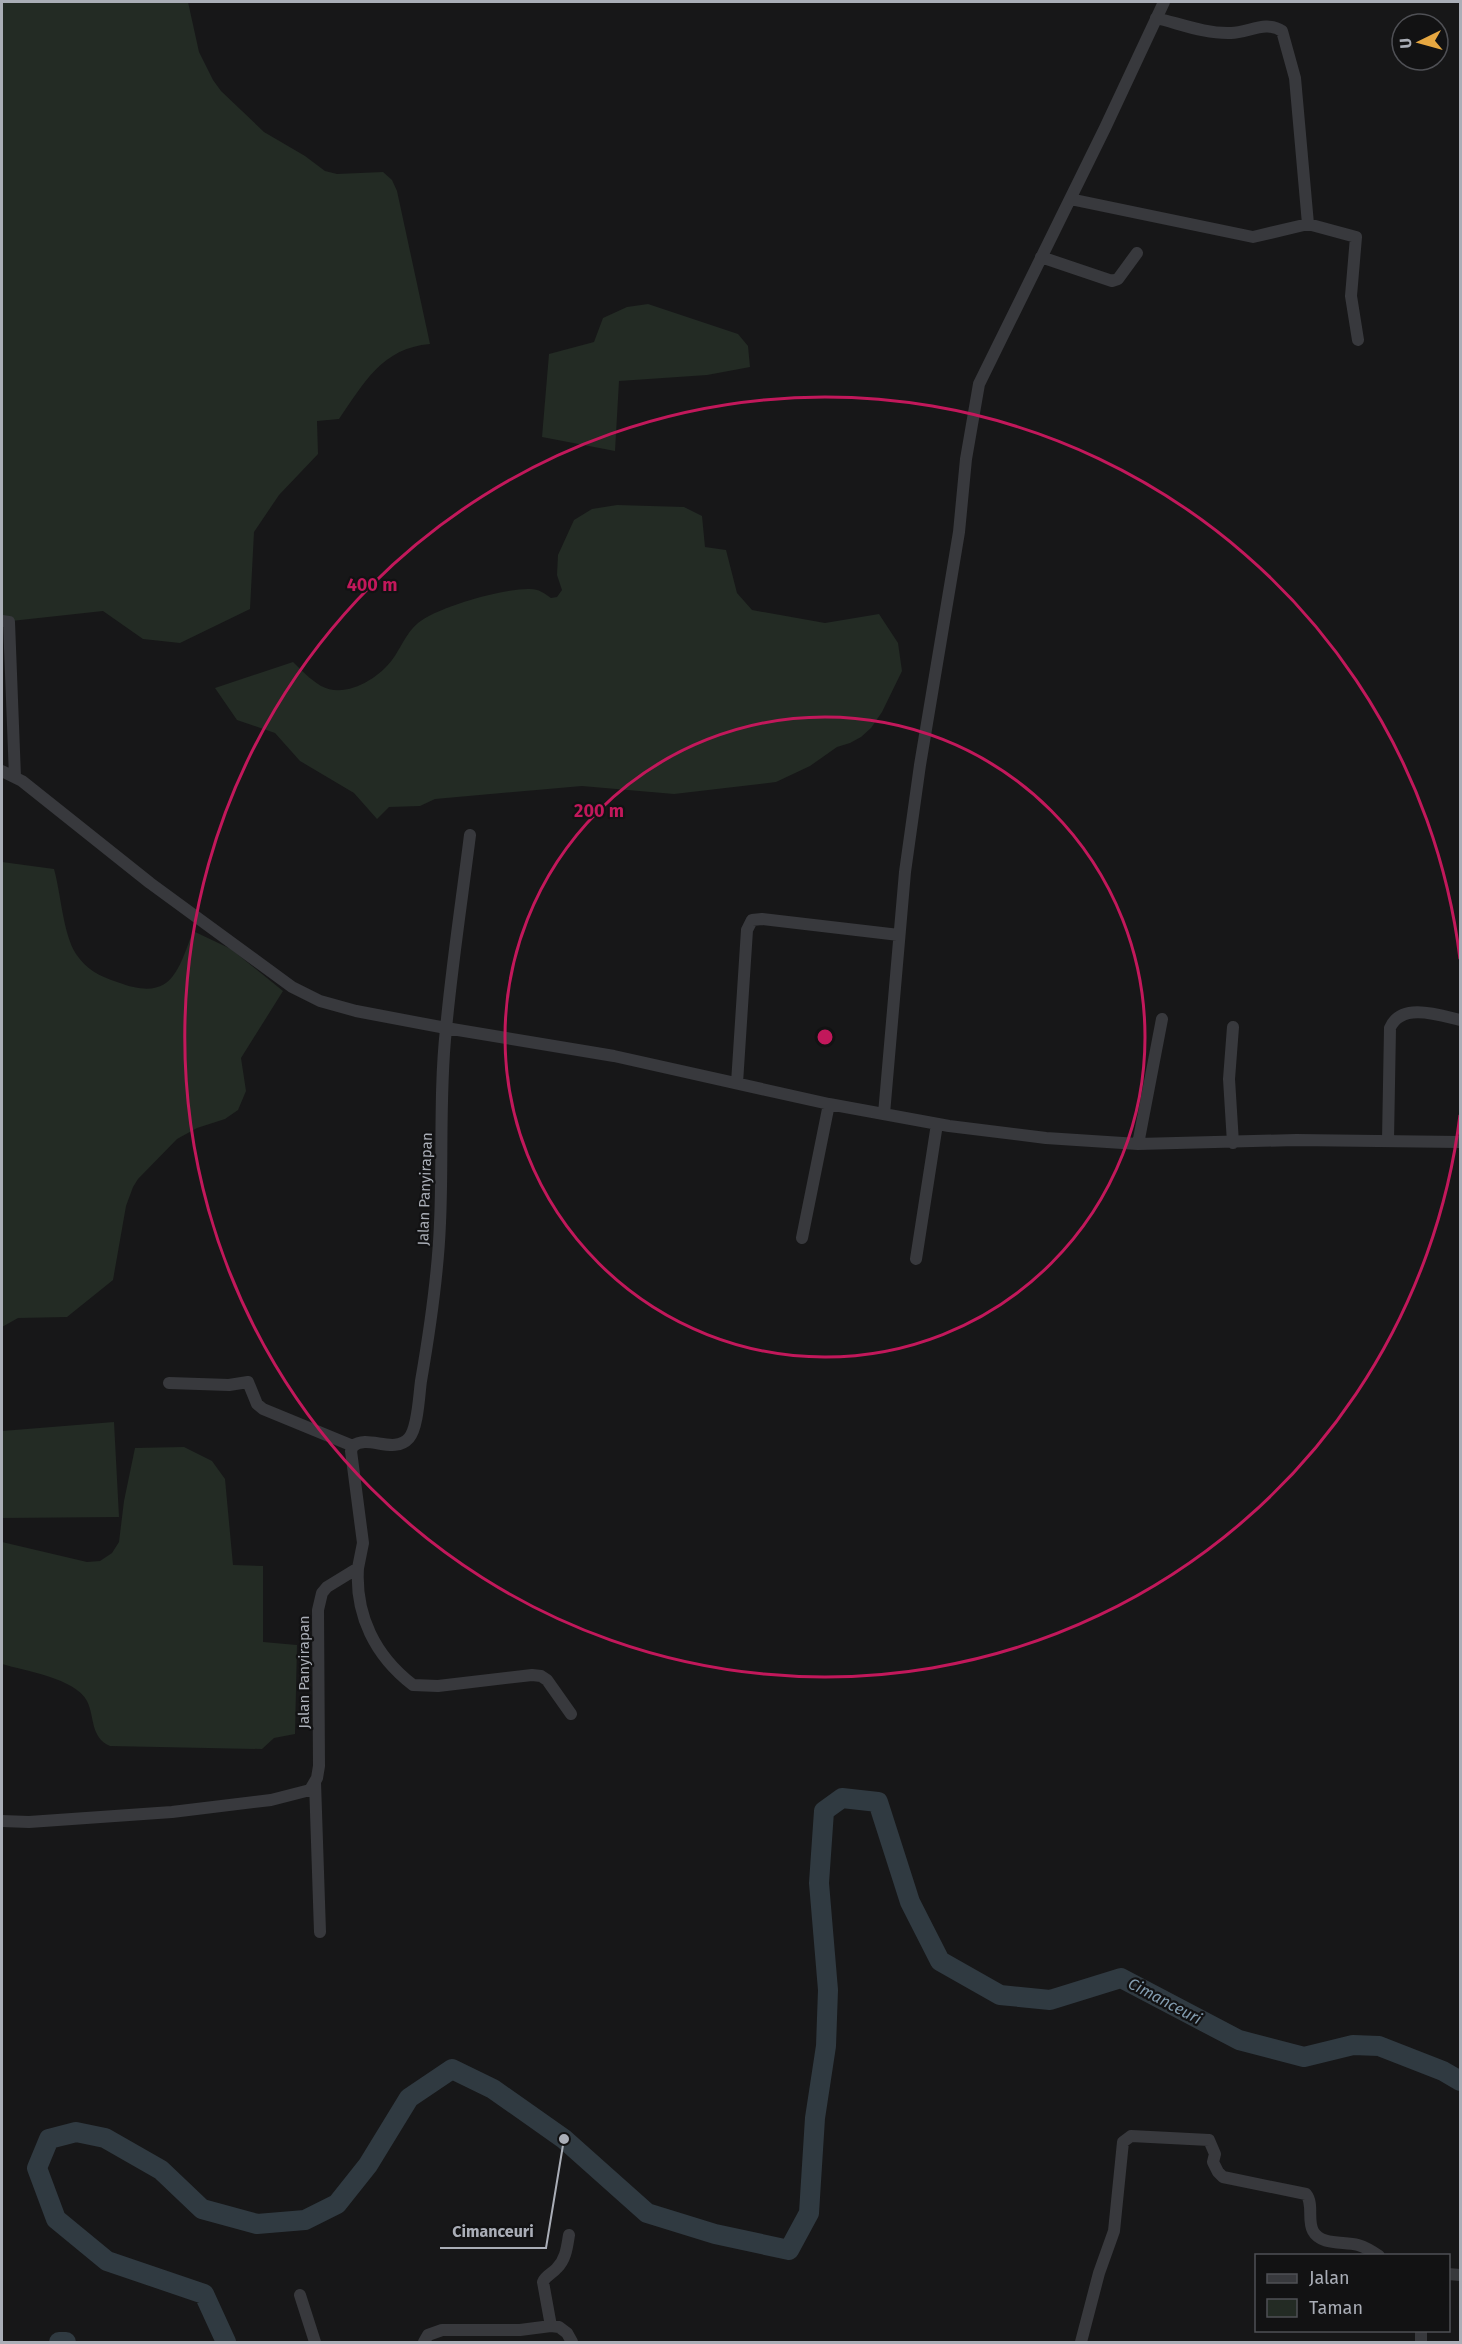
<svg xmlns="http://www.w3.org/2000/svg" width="1462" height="2344" font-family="'Fira Sans',sans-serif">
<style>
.green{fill:#232b24}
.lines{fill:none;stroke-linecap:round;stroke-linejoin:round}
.river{stroke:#303a41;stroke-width:20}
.minor{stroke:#38393d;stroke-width:12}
.ring{fill:none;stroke:#c2185b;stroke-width:3}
.labels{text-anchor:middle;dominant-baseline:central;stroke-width:4.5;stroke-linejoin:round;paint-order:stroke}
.street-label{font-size:15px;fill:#aaaeb7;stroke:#121213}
.water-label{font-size:16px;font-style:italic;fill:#839db0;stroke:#121213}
.centre{fill:#c2185b;stroke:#121213;stroke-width:3}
.ring-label{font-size:18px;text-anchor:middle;font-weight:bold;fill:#c2185b;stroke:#121213;stroke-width:4.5;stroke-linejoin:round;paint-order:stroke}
.leader{fill:none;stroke:#aaaeb7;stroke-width:2}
.callout-dot{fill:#aaaeb7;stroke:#121213;stroke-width:2}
.callout-label{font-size:16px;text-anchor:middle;font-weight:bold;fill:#aaaeb7;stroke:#121213;stroke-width:4.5;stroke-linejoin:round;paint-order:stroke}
</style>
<rect width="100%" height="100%" fill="#171718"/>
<path class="green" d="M2,2H188L199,52L213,80L221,91L264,132L305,156L325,171L337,174L383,172L392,180L397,191L430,344C382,348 364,383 339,419L317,421L318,454L279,495L254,532L250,609L180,643L143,639L103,611L2,622Z
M648,304L738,334L748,346L750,367L707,375L619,381L615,451L542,437L549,354L594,342L603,318L627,307Z
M617,505L684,507L702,516L705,547L726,550L737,593L752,610L825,623L879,614L898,643L902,671L882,712L871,728L861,737L850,743L837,747L810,766L776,782L674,794L582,786L435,799L420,806L389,807L377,819L354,793L300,761L275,733L237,720L215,688L293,662C301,670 311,680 321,686C345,699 378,679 392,660C401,648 406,633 418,623C437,607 505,588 530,589C539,589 544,593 551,598L557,597L562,590L557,575L558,555L574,520L592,509Z
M2,862L54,869C61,894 63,934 76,954C87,970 99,976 117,982C170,1002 177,975 193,931L231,949L283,991L241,1058L246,1091L238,1110L225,1119L197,1128L177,1139L138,1179L133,1187L126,1206L113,1280L67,1317L18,1318L2,1327Z
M114,1422L119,1517L2,1518V1431Z
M184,1447L212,1461L225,1479L233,1565L263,1566V1642L297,1645L295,1734L274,1738L262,1749L110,1746C90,1737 95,1717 87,1701C75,1678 25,1671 2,1664V1542L87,1562L100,1561L112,1553L119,1542L124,1501L135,1448Z"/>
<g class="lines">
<path class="river" d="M59,2342H66
M226,2342L204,2294L107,2261L56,2219L37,2168L49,2139L76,2132L105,2138L161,2170L202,2209L257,2224L305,2220L337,2204L368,2165L409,2098L452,2069L493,2089L564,2139L647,2213L715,2234L789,2250L809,2213L815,2118L826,2046L828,1990L819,1883L824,1811L842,1798L878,1802L910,1902L940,1961L1000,1995L1050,2000L1121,1978L1239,2040L1304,2057L1353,2045L1379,2046L1443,2071L1460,2081"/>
<path class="minor" d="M1156,18C1181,24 1206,34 1231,33C1248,33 1266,20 1282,31L1295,78L1308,224
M1070,199L1253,237L1308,224L1356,237L1351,296L1358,340
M1041,257L1112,281L1118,279L1137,253
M2,621L9,622L15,777
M2,771L22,781L150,883L292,987L320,1001L356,1011L446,1028L614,1056L829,1104L949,1126L1046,1138L1138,1144L1296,1140L1460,1142
M1233,1027L1229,1079L1233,1143
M737,1083L747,930L752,920L762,919L899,935
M884,1114L905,872L920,765L959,532L966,459L979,384L1105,128L1164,2
M1388,1140L1390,1028C1401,1002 1439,1015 1460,1020
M1138,1144L1162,1019
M802,1238L829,1104
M916,1259L937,1124
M169,1383L229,1385L248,1382L257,1404L263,1409L353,1446
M358,1568C355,1615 375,1656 413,1685L438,1686L532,1675L541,1676L547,1680L571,1714
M315,1782L320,1932
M2,1821L29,1822L172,1812L271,1800L310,1790L317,1778L319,1766L318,1610L322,1593L327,1587L358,1568L363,1543L351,1451L353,1446C368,1434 394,1455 409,1438C418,1428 419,1395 421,1381C430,1329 438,1276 440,1223C443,1158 439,1093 446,1029C452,964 462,899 470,835
M1448,2274L1460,2275
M300,2295L315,2342
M551,2326L543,2282C546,2275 552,2274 557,2268C566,2259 567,2247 569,2235
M1421,2330V2342
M424,2342L428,2335L442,2330H520L551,2326L559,2327L567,2333L572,2342
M1081,2342L1099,2273L1114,2231L1123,2142L1131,2136L1209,2140L1215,2154L1213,2162L1218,2172L1223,2177L1306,2194C1314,2204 1307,2220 1313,2231C1321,2246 1344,2241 1358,2245C1365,2247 1372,2251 1379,2256"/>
</g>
<g class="ring">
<circle cx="825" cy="1037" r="320"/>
<path d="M1460 1115A640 640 0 1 1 1460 959"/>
</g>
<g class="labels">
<g class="street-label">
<text transform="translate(425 1189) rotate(-88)">Jalan Panyirapan</text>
<text transform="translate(304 1672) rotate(-90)">Jalan Panyirapan</text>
</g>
<g class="water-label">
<text transform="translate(1165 2001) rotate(28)">Cimanceuri</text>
</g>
</g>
<circle cx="825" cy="1037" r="9" class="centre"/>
<g class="ring-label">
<text x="372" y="591">400 m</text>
<text x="599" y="817">200 m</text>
</g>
<path class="leader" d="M564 2139L546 2248H440"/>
<circle class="callout-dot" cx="564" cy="2139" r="6"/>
<g class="callout-label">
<text x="493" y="2237">Cimanceuri</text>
</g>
<rect width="1462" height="2344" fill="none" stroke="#aaaeb7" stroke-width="6"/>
<rect x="1255" y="2254" width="195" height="78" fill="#121213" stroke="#4f5055" stroke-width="1.5"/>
<rect x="1267" y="2274" width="30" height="9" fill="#38393d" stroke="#4f5055" stroke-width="1.5"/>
<text x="1309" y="2284" font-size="18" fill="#aaaeb7">Jalan</text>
<rect x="1267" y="2299" width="30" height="18" fill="#232b24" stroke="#4f5055" stroke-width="1.5"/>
<text x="1309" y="2314" font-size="18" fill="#aaaeb7">Taman</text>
<g transform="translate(1420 42) rotate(265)"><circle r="28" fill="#121213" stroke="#4f5055" stroke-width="1.5"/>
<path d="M0-4.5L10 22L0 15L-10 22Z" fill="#e6a741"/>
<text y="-9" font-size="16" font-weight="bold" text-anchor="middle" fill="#aaaeb7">U</text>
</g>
</svg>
